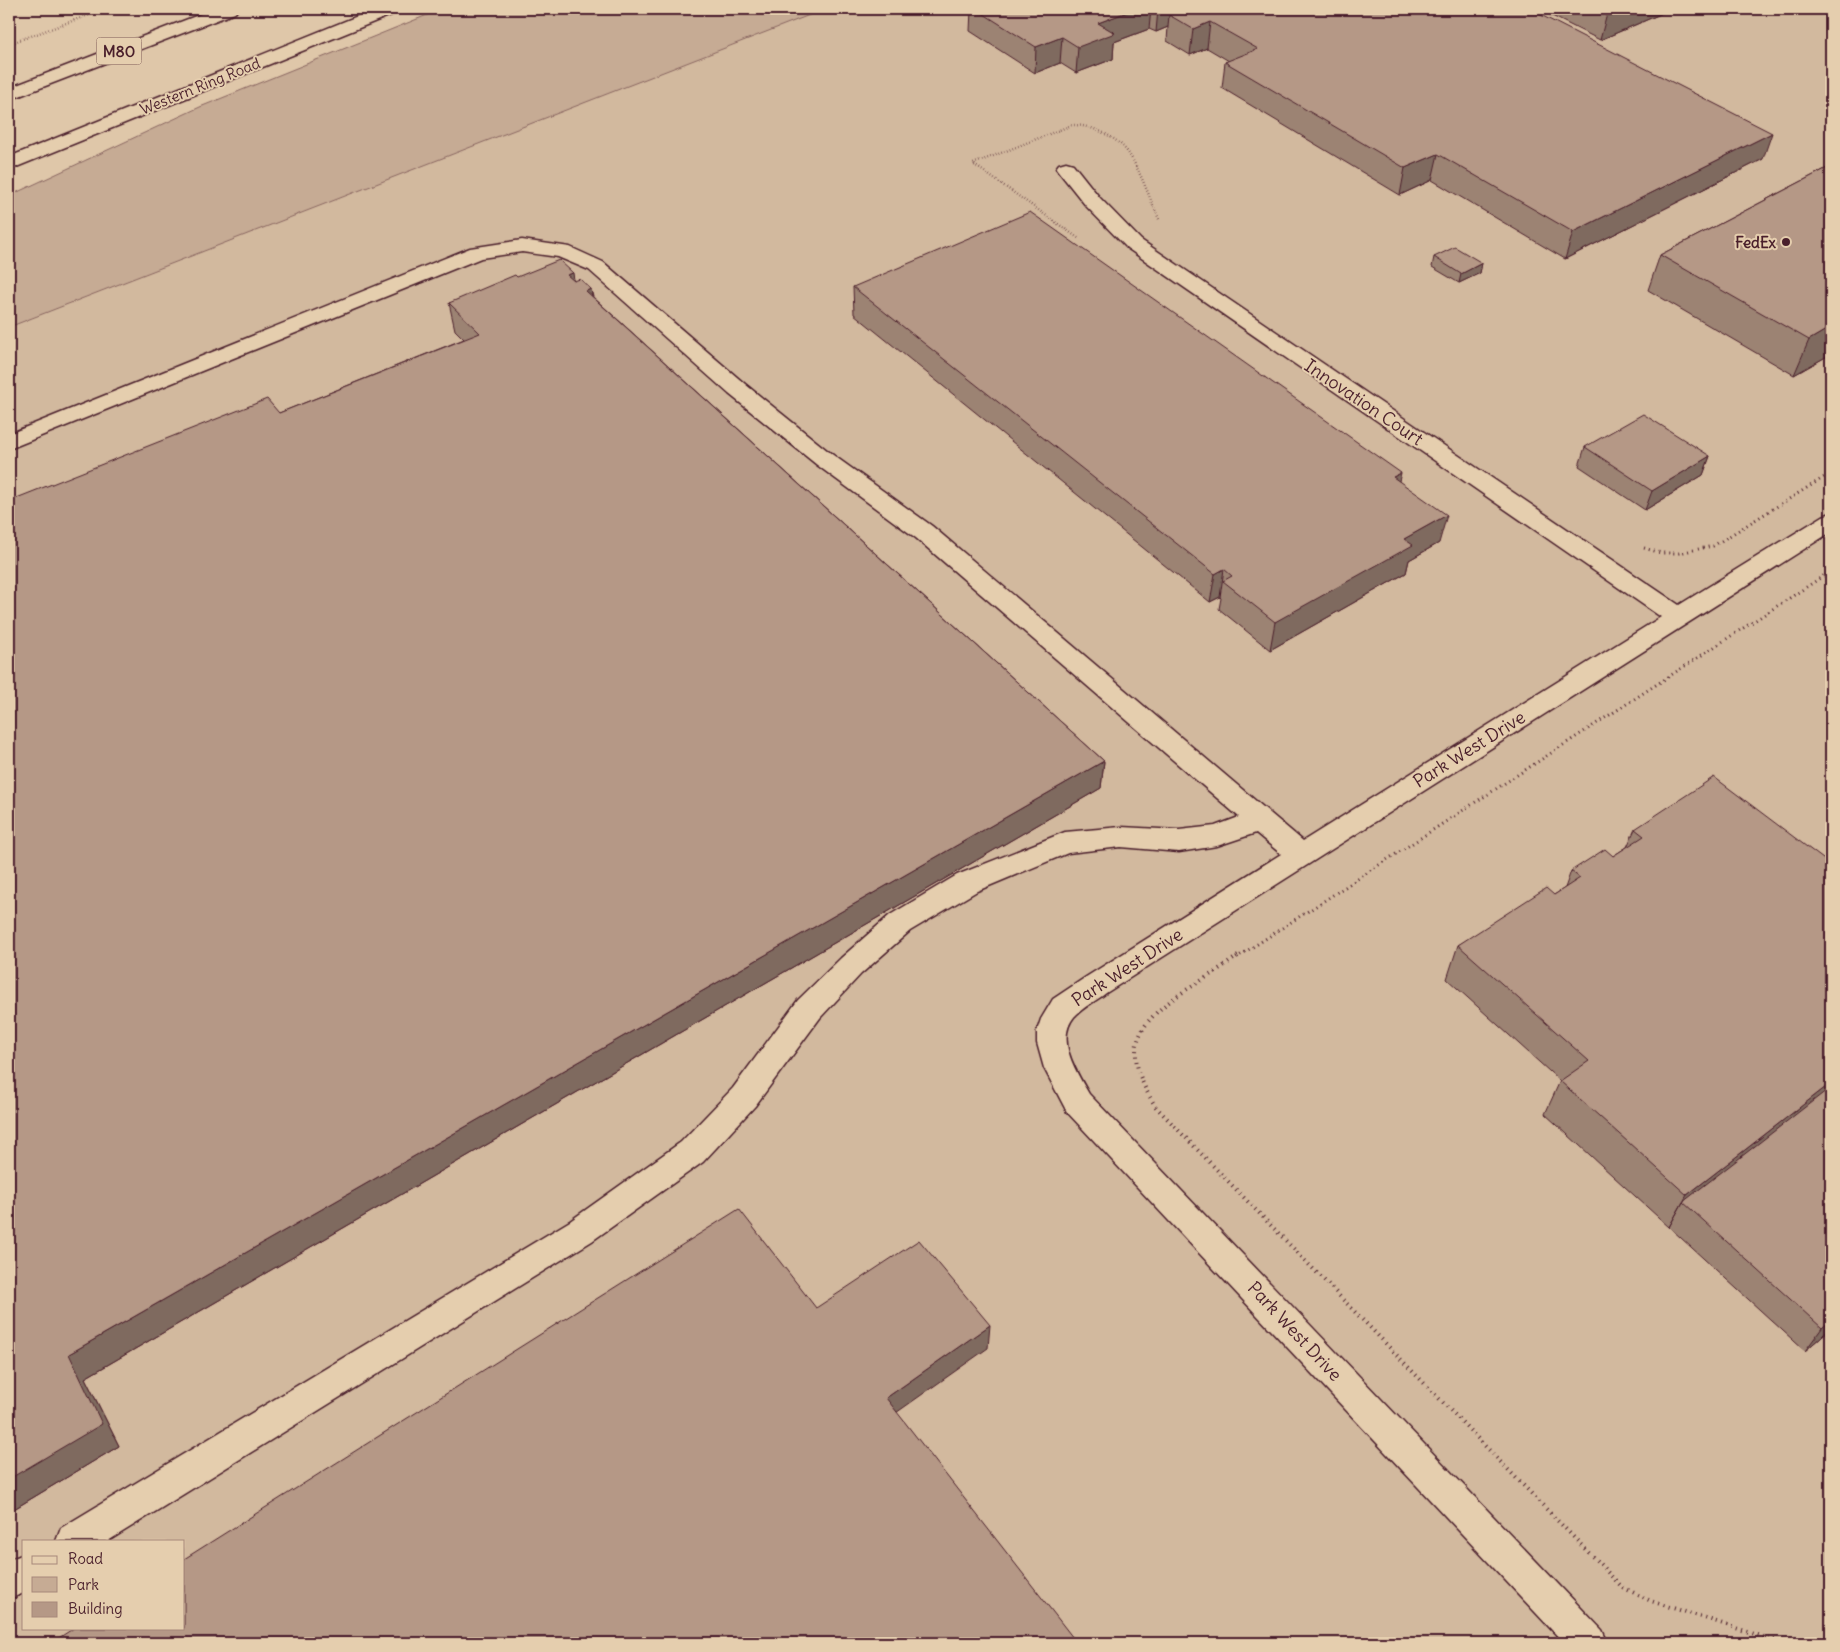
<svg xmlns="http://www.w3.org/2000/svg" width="1840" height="1652" font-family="Delius,sans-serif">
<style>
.built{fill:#d2b99e;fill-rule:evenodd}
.green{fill:#c6ab94;stroke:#886560}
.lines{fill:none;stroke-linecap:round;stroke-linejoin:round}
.minor-casing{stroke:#4a1f2b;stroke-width:3}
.highway-casing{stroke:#4a1f2b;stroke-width:3}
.path-far2{stroke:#4a1f2b;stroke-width:2.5;stroke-dasharray:0.5 2.5;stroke-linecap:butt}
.path-far1{stroke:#4a1f2b;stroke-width:3;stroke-dasharray:1 4;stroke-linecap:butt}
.path{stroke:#4a1f2b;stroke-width:4;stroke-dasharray:1 4.5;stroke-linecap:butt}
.minor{fill:#e5ceae;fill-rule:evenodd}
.highway{fill:#e5ceae;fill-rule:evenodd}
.wall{fill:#9c8373;stroke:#4a1f2b}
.shaded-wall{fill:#7f6a5e;stroke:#4a1f2b}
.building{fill:#b59886;stroke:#4a1f2b}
.poi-dot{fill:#4a1f2b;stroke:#e5ceae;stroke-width:2}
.labels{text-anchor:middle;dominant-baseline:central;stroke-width:4;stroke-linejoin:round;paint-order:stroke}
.far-street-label{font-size:15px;fill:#4a1f2b;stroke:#e5ceae}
.far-poi-label{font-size:15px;font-weight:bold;fill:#4a1f2b;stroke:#e5ceae;text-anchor:end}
.shield{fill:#e5ceae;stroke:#785452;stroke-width:1}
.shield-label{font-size:16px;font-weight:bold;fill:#4a1f2b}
.street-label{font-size:18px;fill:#4a1f2b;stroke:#e5ceae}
</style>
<rect width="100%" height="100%" fill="#dfc7a9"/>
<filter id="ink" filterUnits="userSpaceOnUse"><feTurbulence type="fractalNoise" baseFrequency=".02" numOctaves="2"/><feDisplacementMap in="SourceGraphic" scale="10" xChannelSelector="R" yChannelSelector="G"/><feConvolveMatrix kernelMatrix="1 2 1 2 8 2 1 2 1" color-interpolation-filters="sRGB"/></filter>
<g filter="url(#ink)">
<path class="built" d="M825,9H1831V1643H9V327ZM24,1541H184V1628H24Z"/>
<path class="green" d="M442,9H825L9,327V196L200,107Z"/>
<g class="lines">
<g class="minor-casing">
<path id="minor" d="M1066,162L1073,164L1100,198L1141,240L1679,605L1823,516L1831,513V532L1106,993C1096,1001 1083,1007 1074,1017C1055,1040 1077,1073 1089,1094L1602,1630L1608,1643H1564L1067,1112L1044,1068L1037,1043V1031L1041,1019L1053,999L1086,977L1281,854L1256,833L1217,846L1179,852L1121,847L1068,853L977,891L910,931L861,974L820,1018L755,1106L703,1162L592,1241L108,1541H56L61,1528L570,1221L681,1142L733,1088L798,1000L841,958L890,915L957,875L1065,832L1121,827L1179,830L1215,826L1239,817L916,538L817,465L729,394L589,270L558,257L522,252L481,258L9,449V434L470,248L522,240L570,247L603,262L745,384L833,455L932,526L1303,841L1661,617L1127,248L1086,206L1059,172L1056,168L1059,164Z
M24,1554V1593L9,1599V1560Z"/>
</g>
<g class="highway-casing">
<path id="highway" d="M214,9H238L235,13L9,100V88Z
M375,9H399L396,13L9,170V157Z"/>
</g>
<path class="path-far2" d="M9,44L105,9
M1078,238L973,164L1072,125C1092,125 1118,137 1129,154C1140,170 1151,202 1160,221"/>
<path class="path-far1" d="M1644,548L1661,553H1679L1713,546L1831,473
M1236,958L1831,571"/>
<path class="path" d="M1238,956C1221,968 1204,979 1186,990C1134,1024 1120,1051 1156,1107L1622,1587L1651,1601L1783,1643"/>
<use href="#minor" class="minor"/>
<use href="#highway" class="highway"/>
</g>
<path class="wall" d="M971,9H1529L1763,159L1565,259L1432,180L1400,195L1222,88L1225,62L1229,61L1207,48L1190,55L1167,41L1168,27L1156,32L1149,29L1114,42L1113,59L1076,73L1060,63L1035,73L970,31Z
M1538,9H1672L1600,40Z
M1831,166V354L1794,375L1648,290L1660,255Z
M1434,257L1482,263L1480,273L1459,283L1432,267Z
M574,281L591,289L593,297L1104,761L1101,788L85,1378L119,1446L9,1512L279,413L464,339L455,330L449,303Z
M853,287L1399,481L1439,543L1409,560L1406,573L1270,650L1219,609L1221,598L1220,597L1210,602L854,314Z
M1585,447L1710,456L1703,475L1645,510L1579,466Z
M1635,829L1831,865V1328L1805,1351L1545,1114L1560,1081L1447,979L1458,945L1554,895L1565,888L1571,871L1613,856L1627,847Z"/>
<path class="shaded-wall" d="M1135,9H1151L1149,29L1114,42L1113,59L1076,73L1078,47L1098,23Z
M1158,9H1172L1171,16L1169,15L1168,27L1156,32Z
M1620,9H1672L1600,40L1607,14Z
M1210,22L1207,48L1190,55L1193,29Z
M1062,37L1060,63L1035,73L1036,47Z
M1772,133L1763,159L1565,259L1573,232Z
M1438,154L1432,180L1400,195L1405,168Z
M1482,263L1480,273L1459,283L1461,274Z
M573,273L577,300L567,275Z
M591,289L595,316L586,291Z
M1831,327V354L1794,375L1809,340Z
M1710,456L1703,475L1645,510L1652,491Z
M1401,473L1394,501L1393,477Z
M1447,515L1439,543L1409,560L1406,573L1270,650L1275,622L1404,539Z
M1224,569L1220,597L1210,602L1215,574Z
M1104,761L1101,788L85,1378L119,1446L9,1512V1479L69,1354Z
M1831,1083V1100L1683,1202L1669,1227L1687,1195Z
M1831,1320V1328L1805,1351L1822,1328Z
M990,1325L988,1348L886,1420V1398Z"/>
<path class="building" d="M976,9H1135L1098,23L1115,33L1078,47L1062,37L1036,47Z
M1184,9H1529L1772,133L1573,232L1438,154L1405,168L1225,62L1258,49L1210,22L1193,29L1169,15Z
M1596,9H1620L1607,14Z
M1831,166V327L1809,340L1660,255Z
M1030,212L1401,473L1393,477L1447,515L1404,539L1413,545L1275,622L1223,581L1232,576L1224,569L1215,574L853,287Z
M1455,247L1482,263L1461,274L1434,257Z
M559,260L573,273L567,275L574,281L580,279L591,289L586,291L1104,761L69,1354L102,1424L9,1479V501L267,399L279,413L480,333L449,303L515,275L517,277Z
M1643,414L1710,456L1652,491L1585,447Z
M1714,777L1831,865V1083L1687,1195L1560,1081L1589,1061L1458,945L1546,888L1554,895L1580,878L1571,871L1605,849L1613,856L1644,836L1635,829Z
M1831,1087V1320L1822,1328L1683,1202Z
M739,1209L816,1308L919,1240L990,1325L886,1398L1077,1643H51L74,1628H184V1559Z"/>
</g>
<circle class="poi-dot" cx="1786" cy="242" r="5"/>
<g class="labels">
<g class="far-street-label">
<text transform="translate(200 86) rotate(-22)">Western Ring Road</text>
</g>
<g class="far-poi-label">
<text x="1776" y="242">FedEx</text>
</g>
<rect class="shield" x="96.5" y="37.5" width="45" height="27" rx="4"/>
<g class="shield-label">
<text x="119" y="51">M80</text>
</g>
<g class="street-label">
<text transform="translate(1364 402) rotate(34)">Innovation Court</text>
<text transform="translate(1469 749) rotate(-32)">Park West Drive</text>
<text transform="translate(1127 967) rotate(-33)">Park West Drive</text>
<text transform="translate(1295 1331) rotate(47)">Park West Drive</text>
</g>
</g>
<rect width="1840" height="1652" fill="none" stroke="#e5ceae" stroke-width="30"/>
<rect x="15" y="15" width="1810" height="1622" fill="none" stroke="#4a1f2b" stroke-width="2" filter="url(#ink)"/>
<rect x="22" y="1540" width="162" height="90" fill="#e5ceae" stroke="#a7887a"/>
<rect x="32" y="1556" width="25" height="8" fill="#e5ceae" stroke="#a7887a"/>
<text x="68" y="1564" font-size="15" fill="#4a1f2b">Road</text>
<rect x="32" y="1577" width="25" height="15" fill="#c6ab94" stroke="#a7887a"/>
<text x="68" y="1590" font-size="15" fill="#4a1f2b">Park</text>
<rect x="32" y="1602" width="25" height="15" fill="#b59886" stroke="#a7887a"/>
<text x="68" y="1614" font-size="15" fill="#4a1f2b">Building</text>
</svg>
